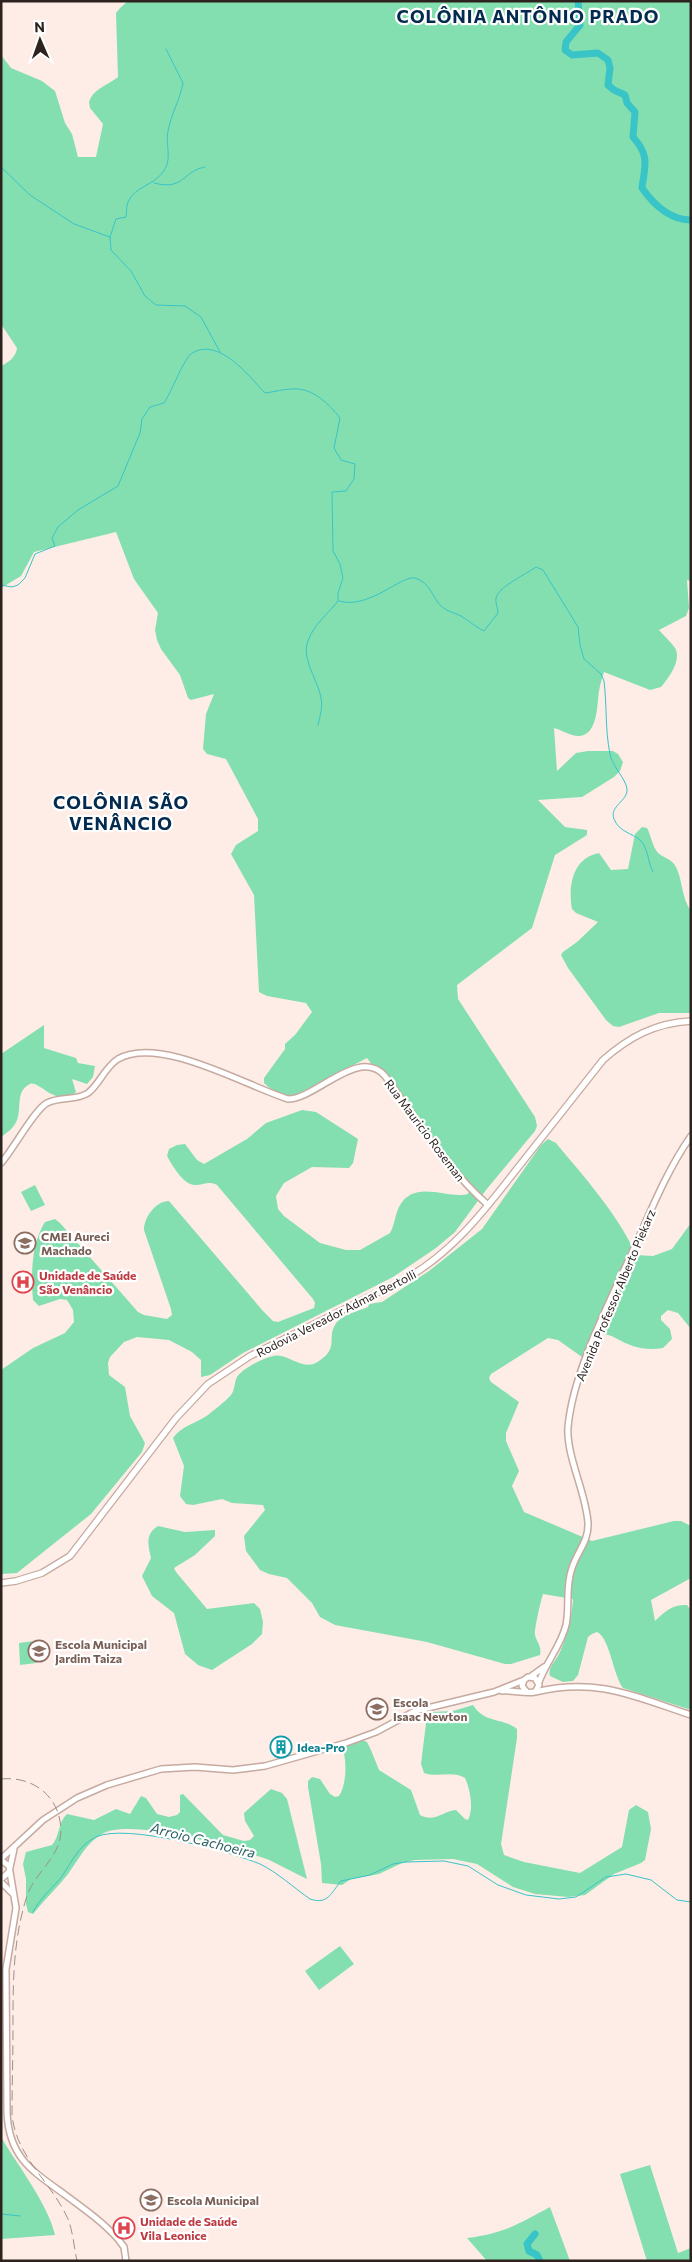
<svg xmlns="http://www.w3.org/2000/svg" width="692" height="2262" font-family="Commissioner,sans-serif">
<style>
.green{fill:#83dfaf}
.lines{fill:none;stroke-linecap:round;stroke-linejoin:round}
.stream{stroke:#39c4c7;stroke-width:1}
.river{stroke:#39c4c7;stroke-width:7}
.major-casing{stroke:#c6aa9f;stroke-width:8}
.highway-casing{stroke:#c6aa9f;stroke-width:8}
.major{stroke:#fff;stroke-width:5}
.highway{stroke:#fff;stroke-width:5.5}
.rail{stroke:#9e908b;stroke-width:1;stroke-dasharray:10 5;stroke-linecap:butt}
.labels{text-anchor:middle;dominant-baseline:central;stroke-width:4.5;stroke-linejoin:round;paint-order:stroke}
.street-label{font-size:12px;fill:#2d221e;stroke:#fff}
.education-label{font-size:12px;font-weight:bold;fill:#785e54;stroke:#fff;text-anchor:start}
.health-label{font-size:12px;font-weight:bold;fill:#be3a42;stroke:#fff;text-anchor:start}
.culture-label{font-size:12px;font-weight:bold;fill:#0d838f;stroke:#fff;text-anchor:start}
.water-label{font-size:14px;font-style:italic;fill:#285f60;stroke:#fff}
.district-label{font-size:18px;font-weight:bold;letter-spacing:1px;fill:#032a4f;stroke:#fff}
</style>
<rect width="100%" height="100%" fill="#feece6"/>
<path class="green" d="M128,1H691V581L687,580L689,608L686,616L659,630C664,636 671,642 675,648C682,660 669,678 661,687L650,690L604,672C602,678 600,685 599,691C597,704 598,734 580,736C572,737 562,730 554,728L557,771L576,753L588,751H613L618,754L623,762L620,771L614,777L582,797L538,800L565,827L587,830V835L555,855L532,928L457,985L458,999L535,1117L537,1126L535,1131L486,1190L455,1232L436,1248L393,1277L243,1353L210,1375L201,1377V1360L192,1352L169,1340L137,1337L124,1342L110,1357L108,1363L109,1375L125,1387L130,1416L145,1443L142,1452L91,1514L17,1573L1,1574V1370L33,1348L65,1333L74,1322L73,1310L67,1300L60,1299L39,1306L33,1300C31,1275 31,1244 45,1222L55,1219L60,1223L138,1312L144,1315L167,1319L172,1315L171,1309L144,1230C144,1217 156,1201 169,1201L263,1311L273,1321L278,1322L314,1308L315,1303L313,1299L217,1185C208,1180 202,1186 194,1185C183,1184 172,1165 167,1156L169,1149L177,1145L185,1144L197,1160L204,1164L247,1139L266,1123L302,1110L316,1112L358,1139L353,1163L349,1168L312,1167L284,1183L276,1196L278,1209L284,1216L320,1243L346,1250H360L390,1233C395,1224 395,1215 399,1207C414,1178 448,1200 468,1194L469,1190L435,1149L367,1058L294,1096C281,1097 274,1092 264,1083V1078L285,1049V1044L295,1035L312,1012L306,1003L267,996L259,992L254,895L231,854L236,845L258,831V819L226,759L207,754L203,749L206,714L214,694L191,700L188,698L180,675L161,649L157,640L155,630L158,613L134,579L116,532L34,552L21,576L1,588V366C9,362 16,357 17,348L1,324V55L11,68L42,81L55,91L65,123L72,134L78,157H96L103,124L90,108L89,102C93,89 108,85 118,77L116,13L120,8Z
M642,827L647,828C651,835 652,846 658,853C664,858 672,859 676,867C683,881 681,897 691,911V1013H659L619,1027L613,1026L606,1020L568,968L561,955L563,952L577,942L598,922L576,913L572,909C568,887 572,858 599,853L611,870L628,869L635,834Z
M44,1025V1048L76,1058L78,1063L95,1066L93,1077L87,1084L72,1079L76,1092C57,1109 39,1080 30,1084C15,1091 22,1108 17,1120C14,1128 8,1132 1,1137V1054Z
M548,1139L556,1143C584,1177 618,1214 636,1255L653,1256L672,1249L691,1223V1329L678,1313L668,1310L661,1316V1320L670,1329L672,1339L663,1348C652,1350 638,1349 628,1344C619,1341 612,1334 602,1334L594,1340L586,1355L582,1357L558,1340L548,1338L491,1374L489,1378L491,1382L519,1402L506,1433V1441L519,1471L512,1486L524,1512L592,1541L674,1521H681L691,1526V1578L651,1600L655,1621C664,1612 673,1604 687,1605L690,1609L691,1710L623,1688C613,1675 610,1638 597,1632L592,1634L588,1637L578,1675L573,1681L563,1682L550,1676C547,1667 557,1660 560,1652C567,1636 572,1616 573,1599L543,1594C541,1600 534,1630 535,1635C537,1643 542,1646 540,1655L511,1664H505L427,1642L335,1625L320,1617L312,1603L287,1578L269,1574L260,1570L246,1551L244,1536L265,1510L263,1505L232,1503L222,1499L193,1505L186,1504L180,1496L184,1466L173,1438C181,1426 197,1423 208,1415C215,1409 225,1402 231,1395C235,1390 234,1383 237,1377C243,1368 262,1359 273,1356C289,1352 302,1373 319,1361C339,1348 327,1338 335,1325C340,1315 359,1311 368,1307L369,1304L382,1302L429,1271L482,1229L541,1145Z
M35,1185L45,1205L31,1211L21,1192Z
M158,1526L185,1532L215,1530V1536L195,1555L174,1568L176,1572L207,1609L254,1603L260,1609L263,1622L262,1634L252,1644L212,1670L198,1665L185,1654L174,1613L152,1596L142,1576L151,1558C148,1545 145,1534 158,1526Z
M34,1641L36,1663L20,1665L19,1643Z
M473,1705C485,1724 502,1717 517,1729V1738L501,1844L504,1855L524,1862L580,1873L622,1847L629,1810L636,1805L648,1812L651,1829L645,1860L641,1863L614,1874L585,1895L568,1897L535,1894L513,1887L477,1864L453,1859L415,1860L402,1863L379,1874L351,1879L342,1885L322,1883L321,1864L308,1787V1781L312,1777L320,1779L330,1794L335,1797L339,1796C347,1784 347,1759 342,1747L362,1740L367,1742L371,1750L379,1770L411,1790L420,1815C434,1823 443,1811 456,1810L465,1819L468,1820C474,1808 470,1789 465,1778C453,1770 437,1778 424,1773L421,1764L427,1715L431,1712L453,1711Z
M271,1789L282,1793L287,1799L307,1879C294,1873 282,1866 269,1860C238,1848 130,1817 102,1834C86,1843 79,1859 68,1874C57,1888 44,1900 33,1914L28,1912L26,1904V1879L23,1864L26,1852L52,1845C60,1836 58,1822 67,1814L94,1820L116,1809L130,1814L141,1796L146,1798L157,1814L169,1817L177,1815L180,1812V1795L183,1794L223,1835L244,1841L250,1840L254,1836L245,1821L244,1813Z
M340,1946L354,1964L319,1990L305,1971Z
M1,2137C18,2166 48,2204 55,2235L1,2239Z
M650,2165L678,2253L691,2248V2261H647L620,2174Z
M550,2207L570,2261H487L467,2238C504,2233 517,2225 550,2207Z"/>
<g class="lines">
<path class="stream" d="M166,49L183,83C180,100 171,114 168,131C165,146 173,158 163,172C153,186 135,186 128,202C126,207 127,212 126,217L116,219L110,237L111,250L131,271L145,296L156,305L185,306L201,317L220,352
M1,167L30,195L74,224L110,237
M154,183C185,191 182,171 205,167
M1,585L12,587L18,585L25,578L35,554L55,546L52,538L58,527L78,510L118,486L140,433L142,419L150,407L164,403C171,393 184,358 192,353C219,337 249,376 265,393C274,392 283,389 292,389C312,387 329,404 340,418L334,448L341,460L355,464L354,479L346,491L332,492L333,551L340,564L343,578L338,593V601C327,615 314,624 308,641C301,659 318,680 321,698C323,707 320,716 318,725
M339,601C369,610 401,575 415,578C430,582 432,597 441,606C446,611 455,613 461,616C469,621 476,627 484,631L498,613C498,609 495,602 496,598C498,587 528,573 536,567L543,570L578,627L580,645L584,659L601,674L604,681C607,705 605,730 610,754C612,766 626,779 627,789C628,801 609,806 614,819C619,832 632,833 640,840C648,847 648,863 653,872
M33,1912C40,1899 49,1891 59,1880C71,1865 77,1846 96,1837C125,1823 229,1851 260,1864C277,1872 294,1888 310,1899C328,1905 331,1893 341,1881L370,1875L393,1864L406,1862L444,1861L468,1866L498,1885L526,1895L559,1899L576,1897L606,1877L626,1874L651,1880L677,1900L691,1902
M1,2214L20,2216"/>
<path class="river" d="M578,1L580,25L566,42L565,50L572,55L598,53L608,60L610,68L608,85L614,90L625,95L627,103L635,112L633,137C650,156 645,165 642,188C654,205 670,220 691,220
M535,2234L527,2244L529,2251L537,2255L540,2261"/>
<g class="major-casing">
<path id="major" d="M1,1163C13,1150 34,1110 47,1103C60,1096 76,1101 88,1093C100,1084 104,1068 118,1059C160,1035 246,1086 288,1099C316,1099 359,1046 385,1076C417,1120 447,1169 488,1205
M530,1677L544,1667
M539,1682C546,1662 561,1646 566,1625C570,1606 565,1587 572,1568C577,1552 589,1541 588,1523C586,1492 566,1456 568,1427C573,1373 607,1307 630,1257C649,1216 665,1173 691,1136
M502,1691C513,1690 524,1694 535,1692L539,1685L535,1678L528,1677L524,1680L522,1686L527,1692
M535,1692C597,1677 633,1696 691,1715
M1,1859L43,1820L77,1798L107,1785L161,1769L195,1767L233,1770L265,1766L346,1743L376,1732L415,1711L494,1692L524,1680
M1,1860L9,1866L16,1908L6,1969L7,2113C9,2157 32,2171 64,2194C83,2208 103,2222 118,2239L124,2247L126,2261
M1,1879L9,1872L14,1849
M1,1882L13,1894"/>
</g>
<g class="highway-casing">
<path id="highway" d="M1,1583L16,1581L42,1573L70,1556L176,1418L208,1384L250,1356L405,1279C454,1252 486,1208 520,1165C548,1130 575,1095 603,1060C629,1037 655,1023 691,1021"/>
</g>
<use href="#major" class="major"/>
<use href="#highway" class="highway"/>
<path class="rail" d="M1,1779C29,1776 55,1792 60,1821C67,1855 34,1870 26,1899C13,1941 13,1983 13,2027C13,2056 12,2086 12,2115C17,2159 51,2181 68,2219C73,2232 74,2247 77,2261"/>
</g>
<defs>
<g id="school-ring" transform="scale(1.125)"><circle r="9.5" fill="#fff" stroke="#8d6e63" stroke-width="1.5"/><path d="M0-5L7-2L0 1L-7-2ZM-4 1L0 2.5L4 1V4Q0 6-4 4Z" fill="#8d6e63"/></g>
<g id="hospital-ring" transform="scale(1.125)"><circle r="9.5" fill="#fff" stroke="#e0444e" stroke-width="1.5"/><path d="M-5-5h3v3.5h4V-5h3V5h-3V1.5h-4V5h-3Z" fill="#e0444e"/></g>
<g id="building-ring" transform="scale(1.125)"><circle r="9.5" fill="#fff" stroke="#0f9aa8" stroke-width="1.5"/><path d="M-4-6H4V6H1V3H-1V6H-4ZM-2.5-4.3h1.7v1.8h-1.7ZM.8-4.3h1.7v1.8H.8ZM-2.5-1h1.7V.8h-1.7ZM.8-1h1.7V.8H.8Z" fill="#0f9aa8"/></g>
</defs>
<g fill-rule="evenodd">
<use href="#school-ring" x="25" y="1243"/>
<use href="#hospital-ring" x="23" y="1282"/>
<use href="#school-ring" x="39" y="1651"/>
<use href="#school-ring" x="377" y="1709"/>
<use href="#building-ring" x="281" y="1747"/>
<use href="#school-ring" x="151" y="2200"/>
<use href="#hospital-ring" x="124" y="2228"/>
</g>
<g class="labels">
<g class="street-label">
<text transform="translate(425 1130) rotate(53)">Rua Mauricio Roseman</text>
<text transform="translate(615 1295) rotate(-67)">Avenida Professor Alberto Piekarz</text>
<text transform="translate(336 1313) rotate(-27)">Rodovia Vereador Admar Bertolli</text>
</g>
<g class="education-label">
<text x="41" y="1236">CMEI Aureci<tspan x="41" dy="14">Machado</tspan></text>
<text x="55" y="1644">Escola Municipal<tspan x="55" dy="14">Jardim Taiza</tspan></text>
<text x="393" y="1702">Escola<tspan x="393" dy="14">Isaac Newton</tspan></text>
<text x="167" y="2200">Escola Municipal</text>
</g>
<g class="health-label">
<text x="39" y="1275">Unidade de Saúde<tspan x="39" dy="14">São Venâncio</tspan></text>
<text x="140" y="2221">Unidade de Saúde<tspan x="140" dy="14">Vila Leonice</tspan></text>
</g>
<g class="culture-label">
<text x="297" y="1747">Idea-Pro</text>
</g>
<g class="water-label">
<text transform="translate(203 1840) rotate(14)">Arroio Cachoeira</text>
</g>
<g class="district-label">
<text x="528" y="16">COLÔNIA ANTÔNIO PRADO</text>
<text x="121" y="802">COLÔNIA SÃO<tspan x="121" dy="21">VENÂNCIO</tspan></text>
</g>
</g>
<rect width="692" height="2262" fill="none" stroke="#2d221e" stroke-width="5"/>
<g transform="translate(40 40) rotate(358)" stroke="#ffffff" stroke-width="4" paint-order="stroke">
<path d="M0-4L9 19L0 12L-9 19Z" fill="#2d221e"/>
<text y="-8" font-size="14" font-weight="bold" text-anchor="middle" fill="#2d221e">N</text>
</g>
</svg>
